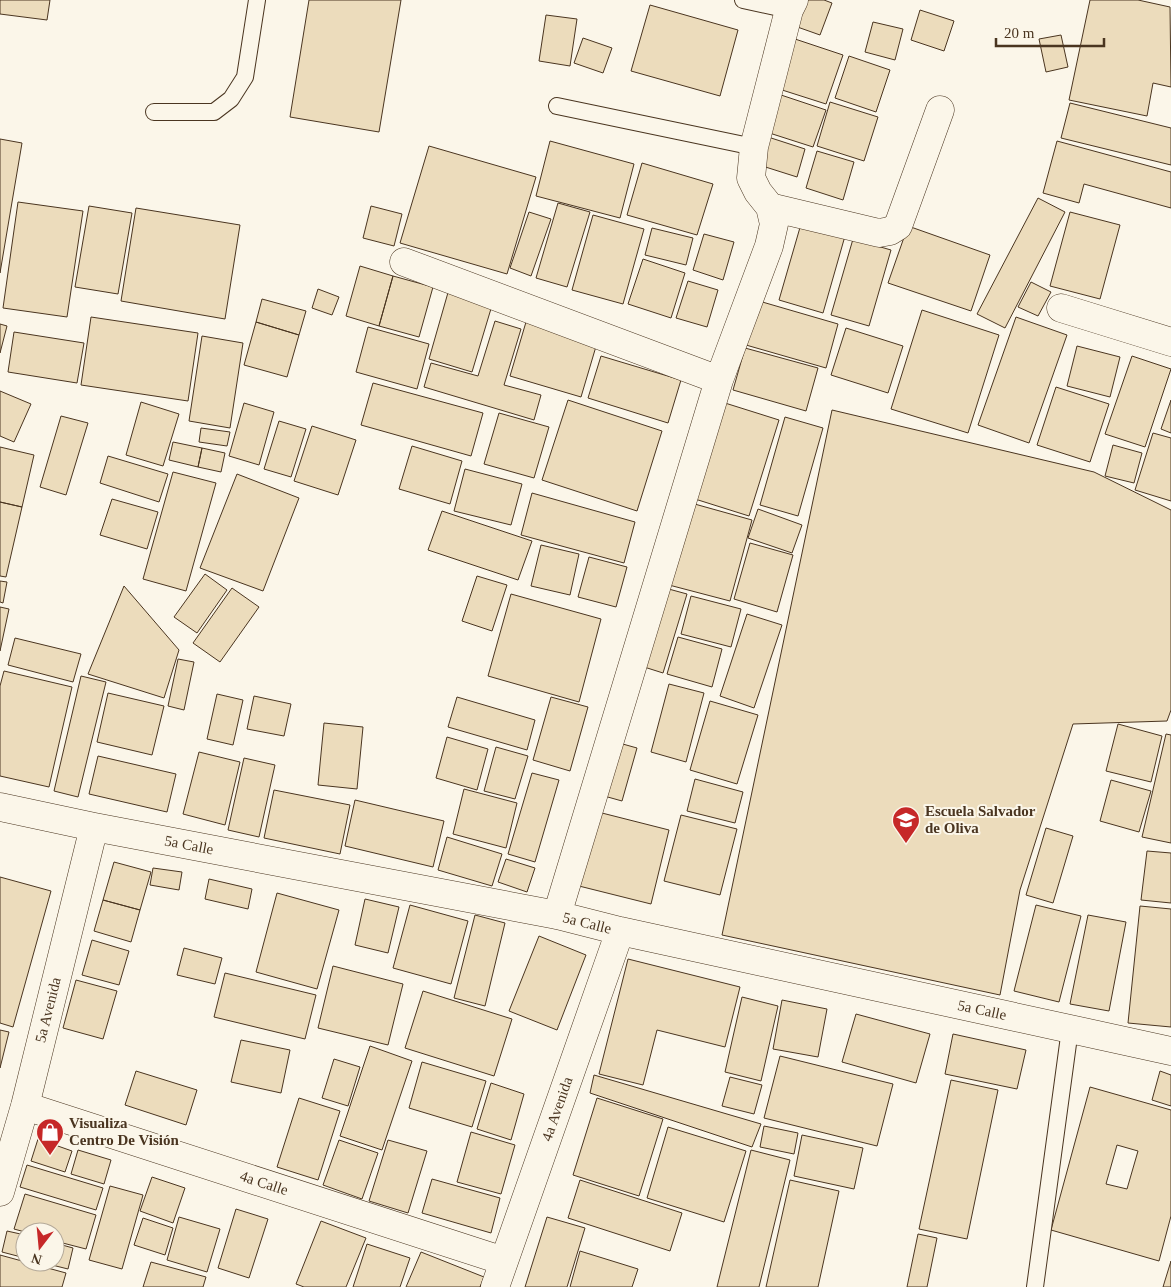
<svg xmlns="http://www.w3.org/2000/svg" width="1171" height="1287" font-family="'Times New Roman',serif">
<style>
.building{fill:#ecdcbc;stroke:#4a3520;fill-rule:evenodd}
.lines{fill:none;stroke-linecap:round;stroke-linejoin:round}
.service-casing{stroke:#4a3520;stroke-width:18}
.minor-casing{stroke:#4a3520;stroke-width:29}
.service{stroke:#fbf6e9;stroke-width:16}
.minor{stroke:#fbf6e9;stroke-width:28}
.labels{text-anchor:middle;dominant-baseline:central;stroke-width:4;stroke-linejoin:round;paint-order:stroke}
.poi-label{font-size:15px;font-weight:bold;fill:#4a3520;stroke:#fbf6e9;text-anchor:start}
.street-label{font-size:15px;fill:#4a3520;stroke:#fbf6e9}
</style>
<rect width="100%" height="100%" fill="#fbf6e9"/>
<path class="building" d="M0,0H50L47,20L0,14Z
M309,0H401L379,132L290,117Z
M798,0H824L832,3L820,35L789,24Z
M1090,0H1138L1170,7L1171,87L1153,83L1147,116L1069,100Z
M650,5L738,30L720,96L631,71Z
M920,10L954,21L944,51L911,40Z
M546,15L577,19L570,66L539,61Z
M873,22L903,29L895,60L865,52Z
M1061,35L1068,67L1046,72L1039,39Z
M583,38L612,48L603,73L574,63Z
M795,39L843,55L826,104L779,89Z
M849,56L890,70L876,112L835,98Z
M772,92L826,110L813,147L760,130Z
M830,102L878,117L864,161L817,146Z
M1070,103L1171,128V165L1061,138Z
M765,136L805,149L797,177L756,164Z
M0,139L22,143L0,273Z
M550,141L634,164L620,218L536,196Z
M1057,141L1171,172V208L1084,184L1079,203L1043,193Z
M429,146L536,177L507,274L400,243Z
M817,151L854,162L843,200L806,188Z
M642,163L713,184L697,235L627,215Z
M1038,198L1065,212L1005,328L977,314Z
M18,202L83,211L67,317L3,308Z
M558,203L590,212L567,287L536,278Z
M89,206L132,213L118,294L75,287Z
M371,206L402,214L394,246L363,238Z
M136,208L240,225L225,319L121,301Z
M529,212L551,219L531,276L510,268Z
M1070,212L1120,225L1100,299L1050,286Z
M593,215L644,229L623,304L572,290Z
M801,224L845,236L823,313L779,300Z
M908,226L990,255L971,311L888,283Z
M652,228L693,238L686,265L645,255Z
M704,234L734,242L723,280L693,270Z
M853,239L891,250L869,326L831,315Z
M643,259L685,273L671,318L628,304Z
M360,266L393,276L379,326L346,316Z
M393,276L433,287L419,337L379,326Z
M688,281L718,290L707,327L676,318Z
M1031,282L1051,292L1038,316L1018,307Z
M318,289L339,297L332,315L312,308Z
M449,289L493,302L472,372L429,359Z
M262,299L306,311L299,335L256,322Z
M752,299L838,324L826,368L739,343Z
M922,310L999,335L968,433L891,409Z
M91,317L198,333L188,401L81,385Z
M1016,317L1067,335L1029,443L978,425Z
M495,321L521,329L504,385L541,395L534,420L424,387L431,363L478,376Z
M256,322L299,335L287,377L244,365Z
M526,322L597,343L581,397L510,376Z
M0,324L7,326L0,353Z
M368,327L429,344L417,389L356,372Z
M846,328L903,346L888,393L831,375Z
M14,332L84,343L77,383L8,372Z
M202,336L243,343L230,428L189,421Z
M1077,346L1120,357L1110,397L1067,386Z
M745,348L818,368L806,411L733,390Z
M601,356L681,380L668,423L588,398Z
M1132,356L1171,369L1145,447L1105,434Z
M373,383L483,413L471,456L361,425Z
M1056,387L1109,404L1090,462L1037,445Z
M0,391L31,404L14,442L0,436Z
M568,400L662,431L637,511L542,480Z
M1171,400V433L1161,429Z
M141,402L179,414L163,466L126,455Z
M244,403L274,412L259,465L229,456Z
M725,403L779,420L749,516L695,499Z
M832,410L1094,472L1171,510V710L1167,721L1073,724L1020,890L1000,995L722,935Z
M499,413L549,427L534,478L484,464Z
M61,416L88,423L66,495L40,487Z
M785,417L823,428L798,516L760,505Z
M279,421L306,429L291,477L264,469Z
M312,426L356,440L338,495L294,481Z
M201,428L230,432L227,446L199,442Z
M1153,433L1171,438V501L1135,490Z
M173,442L202,448L198,467L169,460Z
M1113,445L1142,453L1134,483L1105,476Z
M412,446L462,461L450,504L399,489Z
M0,447L34,455L22,507L0,502Z
M202,448L225,453L221,472L198,467Z
M108,456L168,474L159,502L100,483Z
M465,469L522,484L511,525L454,511Z
M173,472L216,483L186,591L143,579Z
M237,474L299,498L263,591L200,568Z
M532,493L635,522L624,563L521,535Z
M112,499L158,512L147,549L100,535Z
M0,502L22,507L6,577L0,576Z
M691,503L752,520L730,601L669,585Z
M758,509L802,525L792,553L748,538Z
M442,511L532,541L518,580L428,550Z
M750,543L793,555L777,612L734,599Z
M541,545L579,554L570,595L531,586Z
M589,557L627,567L616,607L578,597Z
M205,574L227,590L197,633L174,617Z
M477,576L507,585L492,631L462,621Z
M0,581L7,582L3,603L0,602Z
M124,586L179,650L164,698L88,674Z
M232,588L259,607L220,662L193,643Z
M665,588L687,594L663,673L641,666Z
M511,594L601,619L579,702L488,676Z
M691,596L741,609L731,647L681,634Z
M0,607L9,609L0,651Z
M747,614L782,625L754,708L720,696Z
M678,637L722,649L712,687L667,674Z
M15,638L81,654L73,682L8,665Z
M178,659L194,662L184,710L168,706Z
M4,671L72,687L49,787L0,776V686Z
M81,676L106,682L78,797L54,791Z
M669,684L704,693L686,762L651,752Z
M108,693L164,706L152,755L97,742Z
M217,694L243,700L233,745L207,739Z
M254,696L291,704L284,736L247,729Z
M457,697L535,720L527,750L448,727Z
M551,697L588,707L570,771L533,760Z
M710,701L758,715L737,784L690,770Z
M324,723L363,727L357,789L318,785Z
M1118,724L1162,736L1151,782L1106,771Z
M1166,734L1171,735V843L1142,837Z
M447,737L488,749L477,790L436,778Z
M612,741L637,748L622,801L597,794Z
M496,747L528,756L515,799L484,791Z
M199,752L240,762L225,825L183,814Z
M98,756L176,774L167,812L89,794Z
M244,758L275,765L259,837L228,830Z
M532,773L559,780L535,862L508,854Z
M695,779L743,792L735,823L687,811Z
M1111,780L1151,791L1139,832L1100,821Z
M464,789L517,803L506,848L453,834Z
M274,790L350,805L340,854L264,838Z
M355,800L444,821L433,867L345,846Z
M598,812L669,830L651,904L579,886Z
M681,815L737,829L720,895L664,881Z
M1046,828L1073,836L1053,903L1026,895Z
M447,837L502,854L492,886L438,870Z
M1147,851L1171,853V903L1141,900Z
M506,859L535,868L527,892L498,882Z
M114,862L151,872L140,910L103,900Z
M153,868L182,872L179,890L150,885Z
M0,877L51,891L13,1027L0,1023Z
M209,879L252,889L248,909L205,899Z
M277,893L339,910L317,989L256,972Z
M365,899L399,907L388,953L355,945Z
M103,900L140,910L131,942L94,931Z
M410,905L468,921L451,984L393,968Z
M1036,905L1081,916L1059,1002L1014,991Z
M1140,906L1171,909V1027L1128,1023Z
M475,915L505,923L485,1006L454,998Z
M1088,915L1126,922L1109,1011L1070,1004Z
M539,936L586,955L557,1030L509,1011Z
M92,940L129,951L119,985L82,975Z
M184,948L222,958L215,984L177,975Z
M628,959L740,987L725,1047L657,1030L643,1085L599,1074Z
M333,966L403,984L388,1045L318,1028Z
M225,973L316,995L305,1039L214,1017Z
M76,980L117,991L103,1039L63,1028Z
M423,991L512,1019L494,1076L405,1048Z
M742,997L778,1006L761,1081L725,1072Z
M782,1000L827,1009L818,1057L773,1049Z
M856,1014L930,1034L916,1083L842,1062Z
M0,1030L9,1032L0,1068Z
M953,1034L1026,1050L1017,1089L945,1074Z
M241,1040L290,1050L281,1093L231,1082Z
M370,1046L412,1061L382,1150L340,1136Z
M780,1056L893,1084L877,1146L764,1118Z
M334,1059L360,1067L348,1106L322,1098Z
M422,1062L486,1081L472,1127L409,1108Z
M136,1071L197,1090L186,1125L125,1105Z
M1160,1071L1171,1075V1106L1152,1100Z
M594,1075L761,1124L752,1147L590,1093Z
M730,1077L762,1085L754,1114L722,1106Z
M951,1080L998,1090L967,1239L919,1229Z
M491,1083L524,1094L511,1140L477,1129Z
M1090,1087L1171,1110V1216L1159,1261L1051,1230ZM1117,1145L1138,1151L1127,1189L1106,1184Z
M299,1098L340,1111L318,1180L277,1167Z
M597,1098L663,1119L639,1196L573,1175Z
M764,1126L798,1133L794,1154L760,1147Z
M668,1127L746,1151L724,1222L647,1198Z
M471,1132L515,1145L501,1194L457,1182Z
M802,1135L863,1148L854,1189L794,1176Z
M38,1139L72,1151L65,1172L31,1161Z
M339,1140L378,1153L362,1199L323,1185Z
M388,1140L427,1151L408,1213L369,1201Z
M78,1150L111,1160L104,1184L71,1174Z
M751,1150L790,1160L759,1287H717Z
M27,1165L103,1188L96,1210L20,1187Z
M152,1177L185,1188L173,1223L140,1211Z
M432,1179L500,1198L491,1233L422,1213Z
M580,1180L682,1213L670,1251L568,1218Z
M790,1180L839,1191L818,1287H766Z
M110,1186L143,1195L122,1269L89,1260Z
M25,1194L96,1215L86,1249L55,1241V1232H25L14,1229Z
M236,1209L268,1219L249,1278L218,1268Z
M179,1217L220,1229L207,1272L167,1260Z
M547,1217L585,1228L567,1287H525Z
M143,1218L173,1228L165,1255L134,1245Z
M321,1221L366,1238L346,1287H304L296,1284Z
M7,1231L25,1235V1258L2,1252Z
M918,1234L937,1238L927,1287H907Z
M55,1243L73,1248L68,1269L40,1262H55Z
M367,1244L410,1258L400,1287H353Z
M580,1251L638,1269L632,1287H570Z
M421,1252L484,1277L480,1287H406Z
M0,1255L66,1273L62,1287H0Z
M1171,1261V1287H1163Z
M151,1262L206,1277L203,1287H143Z"/>
<g class="lines">
<g class="service-casing">
<path id="service" d="M743,0L789,10
M557,106L754,147
M154,112H214L231,99L245,77L257,0
M1035,1287L1070,1029"/>
</g>
<g class="minor-casing">
<path id="minor" d="M770,207L879,233L890,231L898,226L940,110
M404,262L719,380
M1061,308L1171,342
M0,807L94,827L557,915L620,931L1171,1051
M557,915L719,380L769,246L774,224L770,207L758,192L751,178L754,147L789,10L794,0
M25,1106L504,1261
M0,1192L25,1106L94,827
M495,1287L620,931"/>
</g>
<use href="#service" class="service"/>
<use href="#minor" class="minor"/>
</g>
<defs>
<g id="school-pin" transform="scale(1.4375)"><path d="M0 17L-7.5 6A9.5 9.5 0 1 1 7.5 6Z" fill="#c62828" stroke="#fbf6e9"/><path d="M0-5L7-2L0 1L-7-2ZM-4 1L0 2.5L4 1V4Q0 6-4 4Z" fill="#fff"/></g>
<g id="shop-pin" transform="scale(1.4375)"><path d="M0 17L-7.5 6A9.5 9.5 0 1 1 7.5 6Z" fill="#c62828" stroke="#fbf6e9"/><path d="M-5-2.5h2.3a2.7 3.5 0 0 1 5.4 0H5L5.5 6h-11ZM-1.5-2.5h3a1.5 2.3 0 0 0-3 0Z" fill="#fff"/></g>
</defs>
<g fill-rule="evenodd">
<use href="#school-pin" x="906" y="820"/>
<use href="#shop-pin" x="50" y="1132"/>
</g>
<g class="labels">
<g class="poi-label">
<text x="925" y="811">Escuela Salvador<tspan x="925" dy="17">de Oliva</tspan></text>
<text x="69" y="1123">Visualiza<tspan x="69" dy="17">Centro De Visión</tspan></text>
</g>
<g class="street-label">
<text transform="translate(189 845) rotate(11)">5a Calle</text>
<text transform="translate(587 923) rotate(14)">5a Calle</text>
<text transform="translate(48 1010) rotate(-76)">5a Avenida</text>
<text transform="translate(982 1010) rotate(12)">5a Calle</text>
<text transform="translate(557 1109) rotate(-71)">4a Avenida</text>
<text transform="translate(264 1183) rotate(18)">4a Calle</text>
</g>
</g>
<g transform="translate(40 1247) rotate(196)"><circle r="24" fill="#fbf6e9" stroke="#b4a999"/>
<path d="M0-4L9 19L0 12L-9 19Z" fill="#c62828"/>
<text y="-8" font-size="14" font-weight="bold" text-anchor="middle" fill="#4a3520">N</text>
</g>
<path d="M996 38v8h108v-8" fill="none" stroke="#4a3520" stroke-width="2.5"/>
<text x="1004" y="38" font-size="15" fill="#4a3520" stroke="#fbf6e9" stroke-width="4" paint-order="stroke">20 m</text>
</svg>
